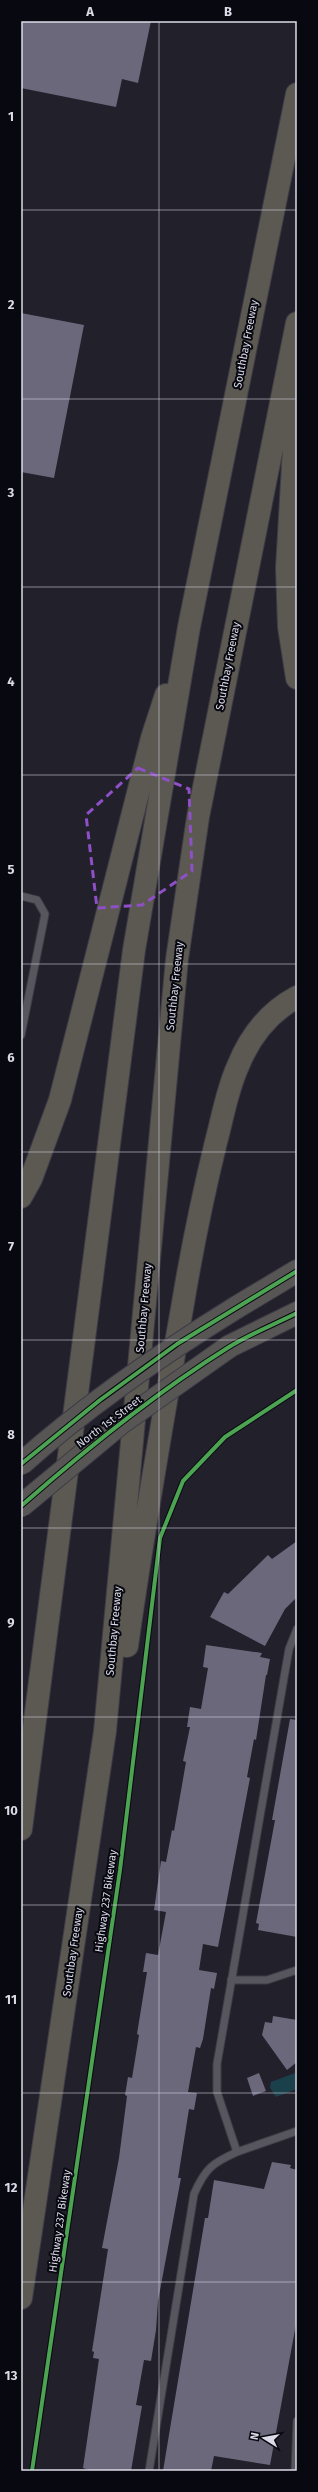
<svg xmlns="http://www.w3.org/2000/svg" width="318" height="2492" font-family="'Fira Sans',sans-serif">
<style>
.water{fill:#1a414b}
.building{fill:#6b687c}
.lines{fill:none;stroke-linecap:round;stroke-linejoin:round}
.lane-casing{stroke:#3e3c46;stroke-width:9}
.primary-casing{stroke:#3e3c46;stroke-width:24}
.highway-casing{stroke:#3e3c46;stroke-width:24}
.lane{stroke:#57565e;stroke-width:7}
.primary{stroke:#585555;stroke-width:22}
.highway{stroke:#5c5953;stroke-width:22}
.primary-bridge-casing{stroke:#3e3c46;stroke-width:24;stroke-linecap:butt}
.primary-bridge{stroke:#585555;stroke-width:22}
.cycleway-casing{stroke:#080810;stroke-width:6}
.cycleway{stroke:#4ca352;stroke-width:4}
.marked{fill:none;stroke:#8e4fc7;stroke-width:3;stroke-dasharray:8 5;stroke-linejoin:round}
.grid{fill:none;stroke:#dcdbe8;stroke-width:1;stroke-opacity:0.55}
.labels{text-anchor:middle;dominant-baseline:central;stroke-width:4;stroke-linejoin:round;paint-order:stroke}
.street-label{font-size:11px;fill:#dcdbe8;stroke:#080810}
.neatline{fill:none;stroke:#dcdbe8;stroke-width:1.5}
.grid-label{font-size:13px;text-anchor:middle;font-weight:bold;fill:#dcdbe8}
</style>
<rect width="100%" height="100%" fill="#22202b"/>
<path class="water" d="M295,2073L297,2089L276,2097L270,2088L271,2082Z"/>
<path class="building" d="M21,21H151L138,83L122,79L116,107L21,88Z
M21,313L84,325L54,478L21,472Z
M297,1541V1597L285,1609L265,1646L210,1617L224,1592L228,1594L268,1555L272,1559Z
M206,1645L262,1653L260,1657L270,1659L267,1675H266L256,1740L254,1739L247,1777L250,1778L218,1947L203,1944L199,1970L217,1973L214,1989L211,1988L203,2039L200,2048L196,2047L188,2092L197,2093L194,2110L189,2109L178,2178H181L158,2301L156,2330L151,2361L144,2360L136,2405L142,2406L131,2471H92L83,2468L99,2359L93,2358L94,2352L92,2351L108,2249L102,2248L119,2158L127,2096L125,2095L128,2077L132,2078L139,2035L137,2034L147,1972H143L146,1953L158,1955L166,1912L154,1910L161,1861L166,1862L172,1830L174,1831L186,1762L183,1761L190,1727H187L190,1707L201,1709L208,1668L203,1667Z
M290,1719L297,1720V1937L258,1930L259,1924L256,1923L275,1820H272Z
M273,2016L297,2020V2062L287,2070L262,2035L265,2022L272,2023Z
M259,2073L266,2091L253,2096L247,2078Z
M272,2162L291,2165L290,2168L297,2170V2319L270,2465L214,2456L211,2471H163L205,2218H208L214,2180L264,2189Z"/>
<g class="lines">
<g class="lane-casing">
<path id="lane" d="M21,896L37,900L45,914L21,1035
M231,1980H267L297,1970
M237,2152L297,2131
M149,2471L194,2194C205,2169 212,2163 237,2152L217,2092V2064L289,1649L297,1629
M295,2471L297,2421"/>
</g>
<g class="primary-casing">
<path id="primary" d="M237,1307L297,1271
M230,1346L297,1313"/>
</g>
<g class="highway-casing">
<path id="highway" d="M297,396L287,568L289,627L297,678
M21,1197L31,1179L60,1100L152,738L166,695
M127,1646C143,1531 163,1417 183,1303C192,1249 203,1195 216,1142C223,1116 227,1090 238,1066C250,1036 269,1012 297,997
M21,1829L134,950L189,627L297,94
M21,2298L105,1731L177,959L198,817L297,323"/>
</g>
<use href="#lane" class="lane"/>
<use href="#primary" class="primary"/>
<use href="#highway" class="highway"/>
<g class="primary-bridge-casing">
<path id="primary-bridge" d="M21,1464C87,1405 161,1354 237,1307
M21,1506L121,1423L230,1346"/>
</g>
<use href="#primary-bridge" class="primary-bridge"/>
<g class="cycleway-casing">
<path id="cycleway" d="M21,1464L100,1400L177,1344L297,1271
M21,1506C86,1449 155,1393 229,1347C250,1334 275,1324 297,1313
M32,2471L120,1870L160,1538L183,1481L225,1437L297,1390"/>
</g>
<use href="#cycleway" class="cycleway"/>
</g>
<path class="marked" d="M138,768L189,789L192,871L142,905L97,908L86,815Z"/>
<path class="grid" d="M159,21V2471M21,210H297M21,399H297M21,587H297M21,775H297M21,964H297M21,1152H297M21,1340H297M21,1528H297M21,1717H297M21,1905H297M21,2093H297M21,2282H297"/>
<g class="labels">
<g class="street-label">
<text transform="translate(246 344) rotate(-79)">Southbay Freeway</text>
<text transform="translate(228 666) rotate(-79)">Southbay Freeway</text>
<text transform="translate(175 986) rotate(-84)">Southbay Freeway</text>
<text transform="translate(144 1308) rotate(-85)">Southbay Freeway</text>
<text transform="translate(109 1422) rotate(-37)">North 1st Street</text>
<text transform="translate(114 1631) rotate(-85)">Southbay Freeway</text>
<text transform="translate(106 1901) rotate(-82)">Highway 237 Bikeway</text>
<text transform="translate(73 1952) rotate(-82)">Southbay Freeway</text>
<text transform="translate(60 2221) rotate(-82)">Highway 237 Bikeway</text>
</g>
</g>
<rect width="318" height="2492" fill="none" stroke="#080810" stroke-width="44"/>
<g transform="translate(264 2438) rotate(281)" stroke="#080810" stroke-width="3" paint-order="stroke">
<path d="M0-3L7 15L0 10L-7 15Z" fill="#dcdbe8"/>
<text y="-6" font-size="11" font-weight="bold" text-anchor="middle" fill="#dcdbe8">N</text>
</g>
<rect x="22" y="22" width="274" height="2448" class="neatline"/>
<g class="grid-label">
<text x="90" y="16">A</text>
<text x="228" y="16">B</text>
<text x="11" y="121">1</text>
<text x="11" y="309">2</text>
<text x="11" y="497">3</text>
<text x="11" y="686">4</text>
<text x="11" y="874">5</text>
<text x="11" y="1062">6</text>
<text x="11" y="1251">7</text>
<text x="11" y="1439">8</text>
<text x="11" y="1627">9</text>
<text x="11" y="1815">10</text>
<text x="11" y="2004">11</text>
<text x="11" y="2192">12</text>
<text x="11" y="2380">13</text>
</g>
</svg>
